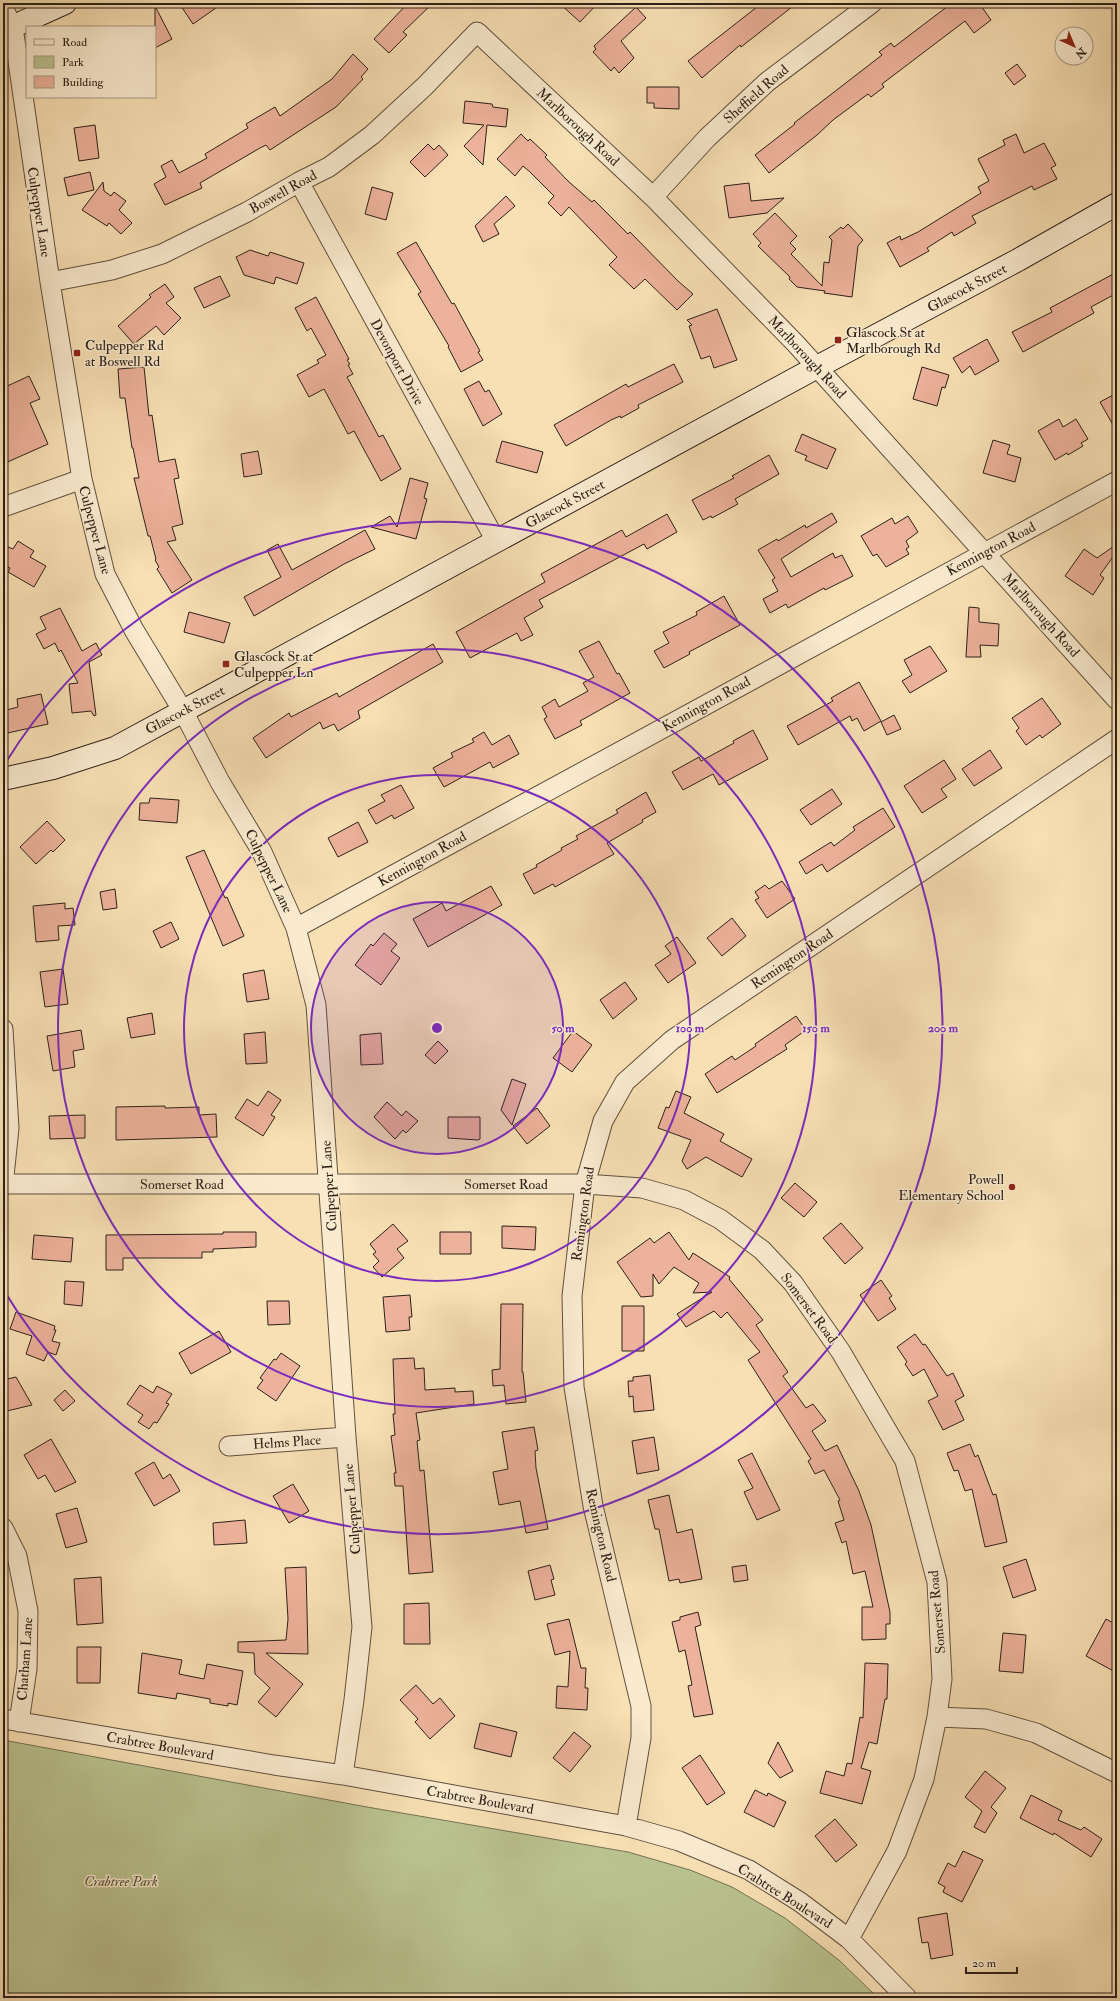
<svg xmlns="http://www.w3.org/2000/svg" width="1120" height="2001" font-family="'IM FELL Double Pica',serif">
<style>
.green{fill:#bac390;stroke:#747254}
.building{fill:#edb29b;stroke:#2d2017}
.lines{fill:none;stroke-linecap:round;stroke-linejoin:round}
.street-casing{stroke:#60503e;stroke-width:21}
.secondary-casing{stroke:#2d2017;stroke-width:24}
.street{stroke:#faebcf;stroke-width:19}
.secondary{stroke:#faebcf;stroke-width:22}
.ring{fill:none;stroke:#7b2cbf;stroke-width:2}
.poi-dot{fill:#8f2418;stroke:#faebcf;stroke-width:1.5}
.labels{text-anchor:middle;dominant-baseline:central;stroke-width:3;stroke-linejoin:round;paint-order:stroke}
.street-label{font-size:14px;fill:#2d2017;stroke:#faebcf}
.poi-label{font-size:14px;fill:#2d2017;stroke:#faebcf;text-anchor:start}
.park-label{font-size:14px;font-style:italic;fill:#57513b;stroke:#faebcf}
.centre{fill:#7b2cbf;stroke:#faebcf;stroke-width:2}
.ring-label{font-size:12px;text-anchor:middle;font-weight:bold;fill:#7b2cbf;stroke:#faebcf;stroke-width:3;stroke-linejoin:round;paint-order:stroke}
</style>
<rect width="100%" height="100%" fill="#f8e0b5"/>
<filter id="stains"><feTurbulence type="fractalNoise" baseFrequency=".005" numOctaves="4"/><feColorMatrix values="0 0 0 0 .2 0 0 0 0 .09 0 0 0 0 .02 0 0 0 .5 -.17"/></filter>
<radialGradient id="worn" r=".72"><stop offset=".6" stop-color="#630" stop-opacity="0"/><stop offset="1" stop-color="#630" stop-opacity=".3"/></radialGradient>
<path class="green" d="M3,1740L367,1807L628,1852L690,1870L732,1887L785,1918L840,1961L878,1998H3Z"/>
<path class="building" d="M179,3H223L193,24Z
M408,3H433L403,32L407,35L389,53L374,39Z
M559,3H598L580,22Z
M762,3H797L741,47L740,45L702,78L688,61Z
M952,3H979L991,20L974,33L965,21L882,84L884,87L871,97L868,94L833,120L817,135L769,173L755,155L795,124L794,123L882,55L879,52L891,43L894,47Z
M155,6L172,39L155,48Z
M636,7L646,18L621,41L634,58L619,73L614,67L611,71L593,52L596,49L594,46Z
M353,54L368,69L361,77L363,79L336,107L270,150L266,145L260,148L200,183L202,188L165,205L154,184L166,177L161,166L172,160L179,173L207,158L205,154L248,128L246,124L275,107L280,116L332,79Z
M1017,64L1026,76L1014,85L1005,73Z
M647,87H679V109L654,108V103H647Z
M465,101L492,104L493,107L508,109L506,127L487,125L483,165L464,146L484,125L463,123Z
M95,125L99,158L79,161L74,128Z
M521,134L528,141L530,139L547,155L545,157L568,181L592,202L594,200L628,234L630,232L678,281L693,294L677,310L645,279L634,289L609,265L617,257L569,207L561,216L548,203L554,196L530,172L523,166L515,176L497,159Z
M1016,134L1024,153L1044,143L1056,165L1051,168L1057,179L1034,190L1032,186L972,216L976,223L954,236L952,232L927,248L929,251L900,267L887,243L900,236L901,240L918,232L981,193L978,187L989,181L978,159L1005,145L1003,140Z
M428,144L434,150L439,145L448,155L425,177L410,162Z
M90,172L94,190L68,196L64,178Z
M103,182L104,191L111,196L114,192L126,201L119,210L132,223L121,234L109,223L107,226L82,210Z
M749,183L751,201L784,198L767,213L729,218L724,186Z
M372,187L393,193L386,220L365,214Z
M506,196L515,206L494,224L499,234L483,242L475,226Z
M775,213L797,236L790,243L796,249L791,254L822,286L824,262L829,263L832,240L829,237L841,227L843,229L848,224L863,240L858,246L852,297L824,293L825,291L797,287L789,279L790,277L758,246L761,243L753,234Z
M416,242L452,304L454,303L480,351L478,352L483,360L461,372L448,347L449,346L418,294L421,292L397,253Z
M250,250L268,256L270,252L304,263L297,284L276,277L274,284L244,275L236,257Z
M1117,272V293L1091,307L1094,313L1023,352L1012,332L1052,312L1050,308Z
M220,276L230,296L204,308L194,288Z
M165,284L174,297L166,303L181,318L164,335L156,326L134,344L118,326L151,297L149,295Z
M316,297L349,359L347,360L350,364L348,365L353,374L347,377L379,437L383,435L401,469L381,481L354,431L348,434L324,389L309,397L297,375L319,363L317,360L326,355L311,328L307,331L295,308Z
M717,309L737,360L714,368L710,356L701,359L689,326L692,325L687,320Z
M987,339L999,361L975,375L970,366L962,373L953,358Z
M674,364L683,382L638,405L639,408L621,418L620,416L611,420L566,446L554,425L626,384L628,387Z
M144,367L149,416L152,415L159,462L175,459L179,478L174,479L183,524L172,527L176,540L167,542L192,580L172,593L157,569L159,567L155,560L156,559L150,536H148L134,478H139L133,448H132L125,398H120L118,369Z
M922,367L949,375L945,388L942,387L937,406L913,399Z
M29,376L40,399L30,403L48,444L3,464V388Z
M479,381L485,392L489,390L502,414L483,426L464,389Z
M1117,393V432L1100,402Z
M1059,419L1063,427L1076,419L1088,439L1081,443L1083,446L1068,455L1067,453L1055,460L1038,431Z
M802,434L836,449L827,469L805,460L807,456L795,451Z
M993,440L1010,445L1007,454L1021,458L1015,482L983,473Z
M502,441L543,452L537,473L496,462Z
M258,451L262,474L244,477L241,454Z
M769,455L779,474L735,499L738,504L712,518L711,516L703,520L692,500L734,478L732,476Z
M410,478L428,483L424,498L427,499L416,539L371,527L390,516L397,527Z
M832,513L837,522L781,559L791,577L833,553L835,558L842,555L853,576L825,590L824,588L788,608L786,604L770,613L763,599L778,591L772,580L775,578L758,550L777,539L778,541L805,525L806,528Z
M667,514L677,532L647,549L644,544L539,600L543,607L524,618L533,635L521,641L517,633L470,658L456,632L545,582L541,574L622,530L626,537Z
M908,516L918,532L906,541L909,547L906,549L909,554L886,567L877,554L873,556L861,536L892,518L895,524Z
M365,530L375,549L344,564L254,616L244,597L281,577L267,550L278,544L292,570Z
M18,541L34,551L30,557L46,566L34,587L8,572L10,568L3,565V556L8,547L13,549Z
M1117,544V551L1100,575L1104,578L1093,595L1065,576L1084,549L1097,558Z
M724,596L740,625L689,652L690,654L664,668L654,651L669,643L663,632L697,615L696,612Z
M969,607L979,608V622L999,624L998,646L980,645L981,657H966Z
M60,608L82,651L96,643L102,655L89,662L96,715L94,716L91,711L72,713L69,684L78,683L61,650L59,652L55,643L44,649L36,634L46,629L40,617Z
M189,612L230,623L224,643L184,632Z
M599,641L617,674L619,673L630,693L580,721L582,725L555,739L544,719L547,717L542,707L555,699L559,707L588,691L583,683L594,677L579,651Z
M433,644L443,662L358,711L360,718L338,731L334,724L323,729L320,722L266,758L253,738L289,713L291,717L337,693L339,697Z
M930,646L947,671L910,693L902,681L912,675L904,660Z
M859,682L881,721L864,731L857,718L852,721L850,716L798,745L787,726L833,701L831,698Z
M41,694L48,724L3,734V711L18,707L17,699Z
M1042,698L1061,724L1042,738L1040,735L1026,745L1016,731L1019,728L1012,718Z
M894,715L901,729L887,735L881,722Z
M753,730L768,759L719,785L713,774L683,790L672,772L699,757L701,761L734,743L733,741Z
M484,732L492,745L509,735L519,754L493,768L490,762L444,787L433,768L453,757L451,753L474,742L472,739Z
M990,750L1002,768L974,786L962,769Z
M944,760L956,779L941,789L947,797L922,813L904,786Z
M401,785L414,808L394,819L392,815L376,824L368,810L385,801L381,795Z
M832,789L842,804L811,825L800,810Z
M646,792L656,812L642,820L643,822L607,843L614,854L555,887L553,884L534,894L523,874L537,867L536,865L562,850L561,848L578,839L576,836L618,813L616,810Z
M150,798L179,800L177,823L139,820L140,803H149Z
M883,808L895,827L827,872L822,864L806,874L799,862L831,842L834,846L855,830L853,827Z
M47,821L65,840L53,852L51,850L36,864L20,847Z
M358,822L368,842L338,857L328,838Z
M204,850L225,898L227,897L244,936L223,946L186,857Z
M782,881L795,899L767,918L755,900L759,898L755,892L765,885L769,889Z
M491,886L502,905L428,947L413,919L442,903L446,911Z
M115,889L117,908L103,910L100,892Z
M65,903V909L73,908L75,925L58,926L59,940L36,942L33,906Z
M732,918L746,936L722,956L707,938Z
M171,922L179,939L161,948L153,931Z
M384,933L397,944L391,951L400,958L381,985L355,965L371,944L373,946Z
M677,937L696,963L668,983L655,965L671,954L665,946Z
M63,969L68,1004L45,1007L40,972Z
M264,970L269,999L247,1002L243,974Z
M625,982L637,999L613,1019L600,1000Z
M152,1013L155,1034L131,1038L127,1018Z
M796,1016L806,1030L785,1045L787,1049L717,1093L705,1074L732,1056L735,1060L756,1046L755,1044Z
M81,1030L84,1049L73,1051L75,1067L53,1071L47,1036Z
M573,1031L592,1045L572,1072L553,1058Z
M265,1032L267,1063L246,1064L244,1034Z
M381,1033L383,1064L361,1065L360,1035Z
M438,1041L448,1051L435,1064L425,1055Z
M512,1079L526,1084L512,1125L501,1110Z
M268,1091L281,1100L271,1115L275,1117L263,1136L235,1118L247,1099L258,1106Z
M676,1091L691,1097L684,1113L724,1134L720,1141L752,1159L742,1177L706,1157L687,1169L682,1161L691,1140L658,1128L666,1107L669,1108Z
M387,1102L402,1116L406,1111L418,1121L406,1133L403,1130L395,1139L374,1117Z
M165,1106V1108L199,1107V1115L216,1114L217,1137L116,1140V1107Z
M537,1108L550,1126L527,1144L513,1126Z
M85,1115V1138L50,1139L49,1116Z
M448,1117H480V1139L478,1140L448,1138Z
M795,1183L817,1202L804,1217L781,1198Z
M841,1223L863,1248L845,1264L823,1238Z
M393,1224L408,1241L397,1249L404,1258L382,1277L373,1267L379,1261L373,1254L376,1252L370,1244Z
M502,1226L536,1227L535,1250L502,1248Z
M223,1232H256V1247L213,1249V1252H202V1258H123V1270H106V1235L223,1234Z
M440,1232H471V1254H440Z
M669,1232L689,1260L693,1253L730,1277L729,1279L763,1320L756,1325L788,1372L783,1376L806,1408L813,1404L826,1421L812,1431L825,1451L837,1445L859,1491L871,1525L890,1612V1624H886V1639L862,1640V1607H873L865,1571L853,1574L846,1541L842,1543L835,1523L844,1520L838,1501L840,1500L824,1470L815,1474L808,1461L811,1459L748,1360L760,1352L727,1312L721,1318L714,1311L686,1327L677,1314L712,1292L693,1293L699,1283L674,1267L659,1284L653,1274V1296L641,1297L617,1262L650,1238L654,1243Z
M34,1235L73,1238L71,1262L32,1259Z
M881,1280L892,1296L889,1298L896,1309L878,1321L860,1295Z
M65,1281L84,1282L82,1306L64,1304Z
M410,1295L412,1317H409L410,1330L386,1332L383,1297Z
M267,1301H289L290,1324L268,1325Z
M501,1304H523L522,1372H523L526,1402L506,1404L504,1385L493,1386L492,1370L500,1369Z
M622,1306H644V1351H622Z
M16,1312L55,1326L54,1330H56L52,1341L60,1343L56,1355L48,1352L44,1361L26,1354L32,1336L10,1329Z
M219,1331L231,1352L191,1374L179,1353Z
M915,1334L923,1345L925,1344L947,1376L953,1373L964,1396L955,1401L964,1420L943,1430L928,1401L938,1396L924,1369L913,1376L905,1364L907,1362L897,1347Z
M281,1353L300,1366L276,1401L257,1388L263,1380L260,1378L274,1359L276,1360Z
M414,1358L415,1369L424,1368L425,1390L455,1388V1392L473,1391L474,1404L416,1413L420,1440L417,1441L420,1471L424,1470L433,1572L409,1574L403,1486H395L394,1473H396L391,1436L395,1435L393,1414H395L393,1359Z
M650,1375L654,1410L634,1412L633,1396L629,1397L628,1381H633V1377Z
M16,1377L32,1405L7,1411L3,1394V1380Z
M140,1385L153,1393L157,1386L172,1394L166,1403L169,1404L157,1423L154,1422L149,1429L138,1422L143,1415L127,1404Z
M65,1390L75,1401L63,1411L54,1400Z
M534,1427L538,1450L535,1451L536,1468L548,1529L526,1533L520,1501L499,1505L493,1472L508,1469L502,1432Z
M654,1437L659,1470L637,1474L632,1441Z
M51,1439L76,1482L55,1492L45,1475L38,1479L24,1455Z
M970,1444L975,1457L978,1455L993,1495L996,1494L1007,1542L985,1547L972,1489L965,1491L958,1470L954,1471L947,1453Z
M752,1453L780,1510L757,1520L744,1492L753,1488L738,1460Z
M154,1462L163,1479L170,1474L180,1491L154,1506L135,1473Z
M293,1484L309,1511L289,1523L273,1496Z
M669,1495L677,1533L692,1529L702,1579L680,1583L679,1579L669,1581L659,1529H655L648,1500Z
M77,1508L87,1542L66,1548L56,1514Z
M245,1520L247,1543L214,1545L213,1523Z
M1026,1559L1036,1590L1013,1598L1003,1567Z
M550,1565L554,1579L551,1580L555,1595L535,1600L528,1571Z
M746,1565L748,1580L734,1582L732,1567Z
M306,1567L308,1654L266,1653L303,1684L276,1717L258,1702L270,1688L255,1674L254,1653L238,1652V1642L286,1640L288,1619L285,1568Z
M101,1577L103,1623L77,1625L74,1579Z
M429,1603L430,1644H404V1604Z
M698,1612L701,1625L695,1627L713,1714L694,1717L688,1686L692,1685L685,1650L679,1652L672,1622L680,1620V1617Z
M569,1619L581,1668H586L585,1688H588L587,1710L556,1708L557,1686L568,1687L570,1651L555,1655L547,1624Z
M1106,1619L1117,1625V1673L1086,1656Z
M1003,1633L1026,1635L1023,1673L999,1671Z
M77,1647H101L100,1683H77Z
M142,1653L182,1660L179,1674L204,1679L207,1664L243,1671L237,1705L228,1703V1706L210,1703V1699L177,1693L176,1699L138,1693Z
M865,1663L888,1664L887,1699H885L877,1744L869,1742L861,1768L871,1771L862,1804L820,1793L826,1771L844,1776L847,1763L852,1764L860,1717L863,1718Z
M416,1685L433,1704L440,1698L455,1716L430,1739L415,1722L418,1719L400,1700Z
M480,1723L517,1732L511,1757L474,1748Z
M574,1732L591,1746L570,1772L553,1758Z
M778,1742L793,1771L780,1778L768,1763Z
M700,1755L725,1793L707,1805L682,1768Z
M985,1771L1006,1788L991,1807L997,1813L985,1833L974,1827L982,1811L965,1797Z
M755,1790L767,1796L768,1793L786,1802L774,1827L744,1812Z
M1031,1795L1062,1811L1058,1820L1081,1830L1084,1827L1102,1839L1091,1857L1054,1833L1053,1835L1020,1818Z
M835,1819L857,1845L836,1862L815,1836Z
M963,1851L983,1860L962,1902L943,1892L945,1887L938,1883L948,1863L955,1867Z
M947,1913L953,1955L931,1959L928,1942L922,1943L918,1918Z"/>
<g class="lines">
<g class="street-casing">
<path id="street" d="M3,8L13,27L50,282L82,479L105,574L134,630L183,711L220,782L262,852L296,928L316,1005L346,1437L362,1627L354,1700L343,1775
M299,182L496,541
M653,197L707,138L767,82L872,3
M50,282L112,270L162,254L247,212L299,182L329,167L372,135L425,86L477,32L653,197L796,344L1117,700
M3,507L82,479
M296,928L1117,481
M3,1029L9,1128L3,1186
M4,1184H585L642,1188L684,1200L720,1219L762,1250L793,1283L841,1352L905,1461L937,1582L942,1679L937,1717L924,1779L897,1851L849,1939
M229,1446L346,1437
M3,1528L17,1556L28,1611L27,1669L19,1722
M937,1717L986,1719L1036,1733L1117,1773
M3,1719L274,1765L343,1775L626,1826L679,1841L749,1870L800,1902L849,1939L907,1998
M626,1826L641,1738V1706L593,1506L574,1387L572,1296L585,1184L603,1121L625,1082L672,1040L1117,739"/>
</g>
<g class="secondary-casing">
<path id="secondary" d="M3,31L65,3
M3,779L53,768L115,748L806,373L1018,260L1117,204"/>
</g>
<use href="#street" class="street"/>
<use href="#secondary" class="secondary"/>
</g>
<circle cx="437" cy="1028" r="126" fill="#7b2cbf" fill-opacity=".12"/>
<g class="ring">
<circle cx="437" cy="1028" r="126"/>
<circle cx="437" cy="1028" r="253"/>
<circle cx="437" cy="1028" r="379"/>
<path d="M3 767A506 506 0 1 1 3 1289"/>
</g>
<g class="poi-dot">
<rect x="834" y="336" width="8" height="8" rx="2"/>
<rect x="73" y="349" width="8" height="8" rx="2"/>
<rect x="222" y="660" width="8" height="8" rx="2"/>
<circle cx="1012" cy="1187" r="4"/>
</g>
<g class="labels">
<g class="street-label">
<text transform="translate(756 94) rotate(-41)">Sheffield Road</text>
<text transform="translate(578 127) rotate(43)">Marlborough Road</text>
<text transform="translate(283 192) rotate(-29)">Boswell Road</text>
<text transform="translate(39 212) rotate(81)">Culpepper Lane</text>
<text transform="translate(967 288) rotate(-28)">Glascock Street</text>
<text transform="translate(807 357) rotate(47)">Marlborough Road</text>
<text transform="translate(397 362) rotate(61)">Devonport Drive</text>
<text transform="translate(565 504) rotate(-28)">Glascock Street</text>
<text transform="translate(95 530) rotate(75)">Culpepper Lane</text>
<text transform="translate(991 549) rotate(-28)">Kennington Road</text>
<text transform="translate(1041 615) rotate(48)">Marlborough Road</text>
<text transform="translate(706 704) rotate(-29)">Kennington Road</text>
<text transform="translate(185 710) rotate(-28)">Glascock Street</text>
<text transform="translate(422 859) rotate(-29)">Kennington Road</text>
<text transform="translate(269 871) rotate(64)">Culpepper Lane</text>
<text transform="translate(792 959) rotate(-34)">Remington Road</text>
<text x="182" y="1184">Somerset Road</text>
<text x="506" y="1184">Somerset Road</text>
<text transform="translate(329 1186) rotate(-94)">Culpepper Lane</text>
<text transform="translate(583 1214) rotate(-82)">Remington Road</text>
<text transform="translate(809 1308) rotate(53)">Somerset Road</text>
<text transform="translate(287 1442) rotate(-4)">Helms Place</text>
<text transform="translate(352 1509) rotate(-95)">Culpepper Lane</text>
<text transform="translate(601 1535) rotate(77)">Remington Road</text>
<text transform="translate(937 1612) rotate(-95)">Somerset Road</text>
<text transform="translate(25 1659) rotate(-86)">Chatham Lane</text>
<text transform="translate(160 1746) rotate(10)">Crabtree Boulevard</text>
<text transform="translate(480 1800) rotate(10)">Crabtree Boulevard</text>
<text transform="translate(785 1896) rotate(32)">Crabtree Boulevard</text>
</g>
<g class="poi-label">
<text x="846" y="332">Glascock St at<tspan x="846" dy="16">Marlborough Rd</tspan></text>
<text x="85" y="345">Culpepper Rd<tspan x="85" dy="16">at Boswell Rd</tspan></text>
<text x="234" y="656">Glascock St at<tspan x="234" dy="16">Culpepper Ln</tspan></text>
<text x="1004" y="1179" text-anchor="end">Powell<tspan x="1004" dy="16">Elementary School</tspan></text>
</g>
<g class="park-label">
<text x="121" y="1881">Crabtree Park</text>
</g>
</g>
<circle cx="437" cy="1028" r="6" class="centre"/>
<g class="ring-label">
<text x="563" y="1032">50 m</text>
<text x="690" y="1032">100 m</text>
<text x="816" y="1032">150 m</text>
<text x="943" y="1032">200 m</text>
</g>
<rect width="1120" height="2001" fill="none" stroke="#f8e0b5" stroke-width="16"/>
<rect x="4" y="4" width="1112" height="1993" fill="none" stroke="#2d2017" stroke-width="2"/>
<rect x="8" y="8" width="1104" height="1985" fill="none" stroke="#2d2017"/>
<rect x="26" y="26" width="130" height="72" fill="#faebcf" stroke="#a89a85"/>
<rect x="34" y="39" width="20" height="6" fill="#faebcf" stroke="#a89a85"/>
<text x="62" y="46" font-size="12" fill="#2d2017">Road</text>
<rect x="34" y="56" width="20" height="12" fill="#bac390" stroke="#a89a85"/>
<text x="62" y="66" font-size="12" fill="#2d2017">Park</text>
<rect x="34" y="76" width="20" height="12" fill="#edb29b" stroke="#a89a85"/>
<text x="62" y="86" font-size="12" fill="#2d2017">Building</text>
<g transform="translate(1074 46) rotate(136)"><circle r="19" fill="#faebcf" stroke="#a89a85"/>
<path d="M0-3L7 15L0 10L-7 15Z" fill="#8f2418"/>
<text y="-6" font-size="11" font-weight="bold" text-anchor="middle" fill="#2d2017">N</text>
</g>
<path d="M966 1967v6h51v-6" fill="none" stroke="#2d2017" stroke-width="2"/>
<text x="972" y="1967" font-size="12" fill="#2d2017" stroke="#faebcf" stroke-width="3" paint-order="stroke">20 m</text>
<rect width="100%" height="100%" filter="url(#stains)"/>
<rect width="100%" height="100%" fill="url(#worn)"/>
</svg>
